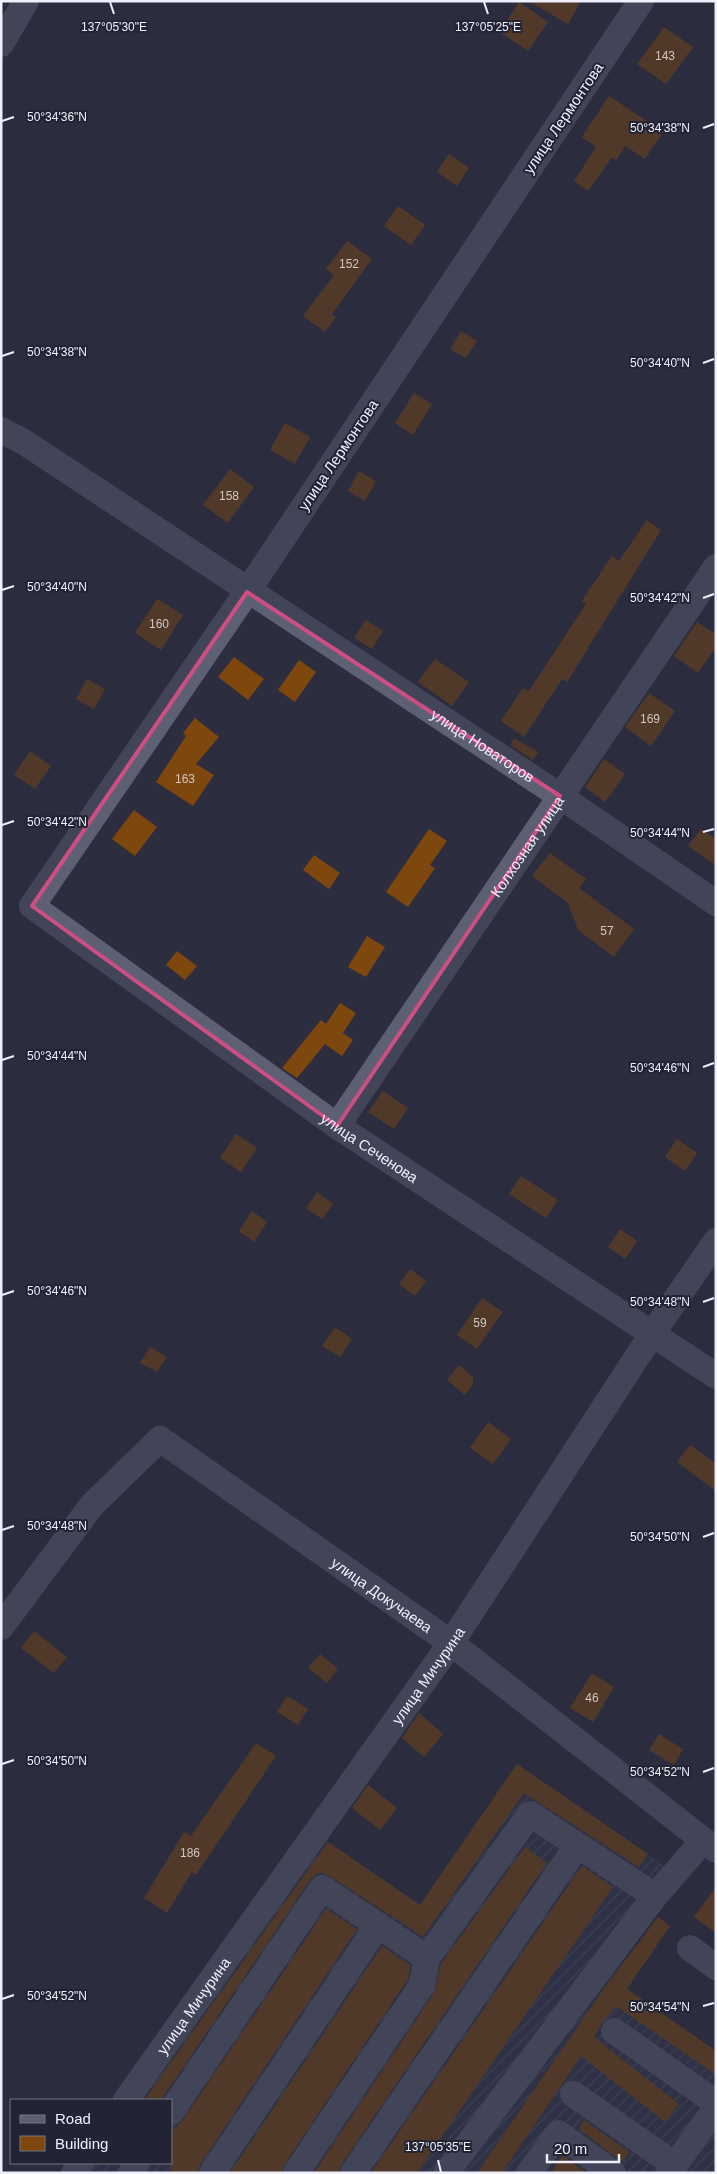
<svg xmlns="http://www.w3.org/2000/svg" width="717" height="2174" font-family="Arial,sans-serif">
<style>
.industrial{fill:url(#industrial-furrows)}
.building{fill:#7d470d}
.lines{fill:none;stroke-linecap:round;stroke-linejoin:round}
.minor{stroke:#5d6073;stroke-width:26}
.marked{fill:none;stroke:#cd4e83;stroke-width:4;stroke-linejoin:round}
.ticks{fill:none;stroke:#eef0fb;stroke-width:2}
.labels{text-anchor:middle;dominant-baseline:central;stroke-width:4;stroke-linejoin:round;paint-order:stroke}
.number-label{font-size:12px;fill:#d2c6c0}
.street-label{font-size:15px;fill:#eef0fb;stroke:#222434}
.ticks-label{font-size:12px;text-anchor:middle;fill:#eef0fb;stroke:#222434;stroke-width:4;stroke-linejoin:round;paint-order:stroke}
</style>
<defs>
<pattern id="industrial-furrows" width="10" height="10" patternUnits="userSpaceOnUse" patternTransform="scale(1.25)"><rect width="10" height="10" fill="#34374e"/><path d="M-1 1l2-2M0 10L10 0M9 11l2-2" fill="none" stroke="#525468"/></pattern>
</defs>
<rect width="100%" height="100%" fill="#2c2e3f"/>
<path class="industrial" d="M517,1764L681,1877L600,1994L710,2071L716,2070V2173H85L92,2163H171V2100H135L318,1835L420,1905Z"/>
<path class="building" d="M528,1H581L568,24Z
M519,2L548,22L528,51L500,32Z
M664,27L693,47L666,84L637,64Z
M609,96L663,132L645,159L625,146L616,160L612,157L588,191L574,181L596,147L582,137Z
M449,154L469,168L457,186L437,172Z
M398,206L425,225L411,245L384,226Z
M347,241L372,259L332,314L336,317L325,332L303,316L334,275L326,269Z
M461,331L477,341L466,358L450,349Z
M414,393L432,404L413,435L395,423Z
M285,423L310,437L295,464L270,450Z
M230,469L254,487L228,523L203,505Z
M359,471L376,481L365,501L348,491Z
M647,520L661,530L567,682L562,679L524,737L501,721L523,688L529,691L586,604L582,601L612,556L619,561Z
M157,599L183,615L161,650L135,633Z
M366,620L383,631L372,649L354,638Z
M697,622L716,634V647L698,673L674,656Z
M234,657L264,679L248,700L218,677Z
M435,659L469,682L452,706L418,682Z
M299,660L316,672L295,702L278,690Z
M87,679L105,689L94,709L76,699Z
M649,693L675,711L651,746L625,727Z
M195,718L219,737L196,764L214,775L193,806L156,782L186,736L183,733Z
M514,738L538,752L533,760L510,745Z
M30,751L51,766L35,789L14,775Z
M604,759L625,774L605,802L585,787Z
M134,810L157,827L135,856L112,839Z
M429,829L447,841L430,865L435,868L408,907L386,892Z
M701,829L716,839V865L688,846Z
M550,853L586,879L579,888L634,929L614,957L578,930L568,903L532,876Z
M314,855L340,873L329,889L303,870Z
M367,936L385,947L366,977L348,967Z
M177,951L197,966L185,980L166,965Z
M340,1003L356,1013L343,1033L353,1040L342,1056L325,1044L297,1078L282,1068L321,1020L326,1024Z
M383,1091L408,1108L394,1129L368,1112Z
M236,1134L257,1148L241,1172L220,1158Z
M677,1139L697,1153L685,1171L665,1157Z
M521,1176L558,1200L546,1218L509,1194Z
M317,1192L333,1204L322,1219L306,1208Z
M252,1211L267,1222L254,1242L239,1231Z
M620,1229L637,1241L625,1259L608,1247Z
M410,1269L426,1281L415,1296L399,1284Z
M482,1298L503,1312L477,1349L457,1335Z
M335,1327L352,1339L340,1357L322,1346Z
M150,1347L167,1357L157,1372L140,1363Z
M459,1365L473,1377V1384L465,1395L447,1380Z
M488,1422L511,1439L493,1464L470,1448Z
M690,1445L716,1464V1491L677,1462Z
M34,1631L67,1657L54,1673L21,1648Z
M320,1654L338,1669L327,1683L308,1668Z
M592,1673L614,1687L593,1722L570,1708Z
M287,1696L308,1709L298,1725L277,1712Z
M419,1713L443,1734L424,1757L402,1738Z
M659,1734L683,1749L674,1765L649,1750Z
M256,1743L276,1756L196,1875L192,1872L167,1913L144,1898L184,1832L191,1836Z
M517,1764L648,1854L639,1867L524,1793L423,1937L330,1876L323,1873L316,1874L310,1880L161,2100H144L328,1842L420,1905Z
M368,1785L397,1808L380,1830L352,1808Z
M525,1847L547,1863L341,2165L338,2173H314L434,1993L441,1964Z
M582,1866L613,1887L417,2173H371Z
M716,1887V1933L694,1917Z
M326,1909L357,1929L200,2165L197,2173H171V2132L183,2120Z
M658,1917L670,1926L627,1989L716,2051V2075L616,2006L602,2023L594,2037L679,2104L665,2122L581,2056L502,2173H477L605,1987Z
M382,1946L410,1965L408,1979L284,2165L281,2173H230Z
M584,2120L629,2152L622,2162L579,2129Z
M562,2155L587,2173H551Z"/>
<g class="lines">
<g class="minor">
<path id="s1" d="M641,1L247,592L32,906L337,1126L716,1376"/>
<path d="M1,44L26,1"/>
<path id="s2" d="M1,430L24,442L560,796L716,903"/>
<path id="s3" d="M337,1126L716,567"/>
<path id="s4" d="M1,1627L92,1505L160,1439L451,1643L716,1850"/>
<path d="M690,1948L716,1967"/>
<path d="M614,2031L716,2103"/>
<path d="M573,2094L675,2165"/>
<path id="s5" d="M126,2100L451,1643L652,1334L716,1241"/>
<path d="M171,2112L322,1888L427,1958L530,1814L655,1896"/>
<path d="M74,2173L81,2163"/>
<path d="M131,2173L137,2163"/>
<path d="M212,2173L378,1925"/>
<path d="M296,2173L422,1985L427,1958"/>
<path d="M353,2173L577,1846"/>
<path d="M446,2173L655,1896L703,1841"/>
<path d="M529,2173L558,2133L613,2173"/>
<path d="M669,2173L716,2108"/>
</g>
</g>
<path d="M0 0H717V2174H0ZM247,592L560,796L337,1126L32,906Z" fill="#2c2e3f" fill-opacity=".55" fill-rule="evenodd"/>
<path class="marked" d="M247,592L560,796L337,1126L32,906Z"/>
<path class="ticks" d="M110,2L114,14M484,2L488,14M2,121L14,117M703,128L714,124M2,356L14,352M703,363L714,359M2,590L14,586M703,598L714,594M2,825L14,821M703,832L714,829M2,1060L14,1056M703,1067L714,1063M2,1295L14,1291M703,1302L714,1298M2,1530L14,1526M703,1537L714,1533M2,1764L14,1760M703,1772L714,1768M2,1999L14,1995M703,2006L714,2003M438,2160L441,2172"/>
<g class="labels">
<g class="number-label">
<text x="665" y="56">143</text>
<text x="349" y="264">152</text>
<text x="229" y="496">158</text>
<text x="159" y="624">160</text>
<text x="650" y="719">169</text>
<text x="185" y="779">163</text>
<text x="607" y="931">57</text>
<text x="480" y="1323">59</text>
<text x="592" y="1698">46</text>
<text x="190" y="1853">186</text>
</g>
<g class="street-label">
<text transform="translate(563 118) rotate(-56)">улица Лермонтова</text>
<text transform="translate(338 455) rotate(-56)">улица Лермонтова</text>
<text stroke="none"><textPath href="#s2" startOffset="576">улица Новаторов</textPath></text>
<text stroke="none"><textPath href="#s3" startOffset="338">Колхозная улица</textPath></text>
<text stroke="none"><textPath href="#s1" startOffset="1506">улица Сеченова</textPath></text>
<text stroke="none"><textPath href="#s4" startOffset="518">улица Докучаева</textPath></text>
<text stroke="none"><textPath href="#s5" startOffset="521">улица Мичурина</textPath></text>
<text stroke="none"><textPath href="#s5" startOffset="116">улица Мичурина</textPath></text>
</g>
</g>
<g class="ticks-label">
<text x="114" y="31">137°05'30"E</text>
<text x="488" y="31">137°05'25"E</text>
<text x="57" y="121">50°34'36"N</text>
<text x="660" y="132">50°34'38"N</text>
<text x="57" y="356">50°34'38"N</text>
<text x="660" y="367">50°34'40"N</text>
<text x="57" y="591">50°34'40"N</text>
<text x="660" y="602">50°34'42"N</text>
<text x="57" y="826">50°34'42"N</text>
<text x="660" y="837">50°34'44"N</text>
<text x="57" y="1060">50°34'44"N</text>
<text x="660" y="1072">50°34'46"N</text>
<text x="57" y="1295">50°34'46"N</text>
<text x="660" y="1306">50°34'48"N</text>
<text x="57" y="1530">50°34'48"N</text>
<text x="660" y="1541">50°34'50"N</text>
<text x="57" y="1765">50°34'50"N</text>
<text x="660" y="1776">50°34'52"N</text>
<text x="57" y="2000">50°34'52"N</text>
<text x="660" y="2011">50°34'54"N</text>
<text x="438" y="2151">137°05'35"E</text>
</g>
<rect width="717" height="2174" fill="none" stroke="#eef0fb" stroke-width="5"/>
<rect x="10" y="2099" width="162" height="65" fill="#222434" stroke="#747684"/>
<rect x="20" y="2115" width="25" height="8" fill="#5d6073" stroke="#747684"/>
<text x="55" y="2124" font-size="15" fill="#eef0fb">Road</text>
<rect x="20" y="2136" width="25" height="15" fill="#7d470d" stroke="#747684"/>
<text x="55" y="2149" font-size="15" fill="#eef0fb">Building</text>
<path d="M547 2154v8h72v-8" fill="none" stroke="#eef0fb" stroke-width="2.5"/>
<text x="554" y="2154" font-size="15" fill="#eef0fb" stroke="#222434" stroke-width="4" paint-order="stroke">20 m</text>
</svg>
